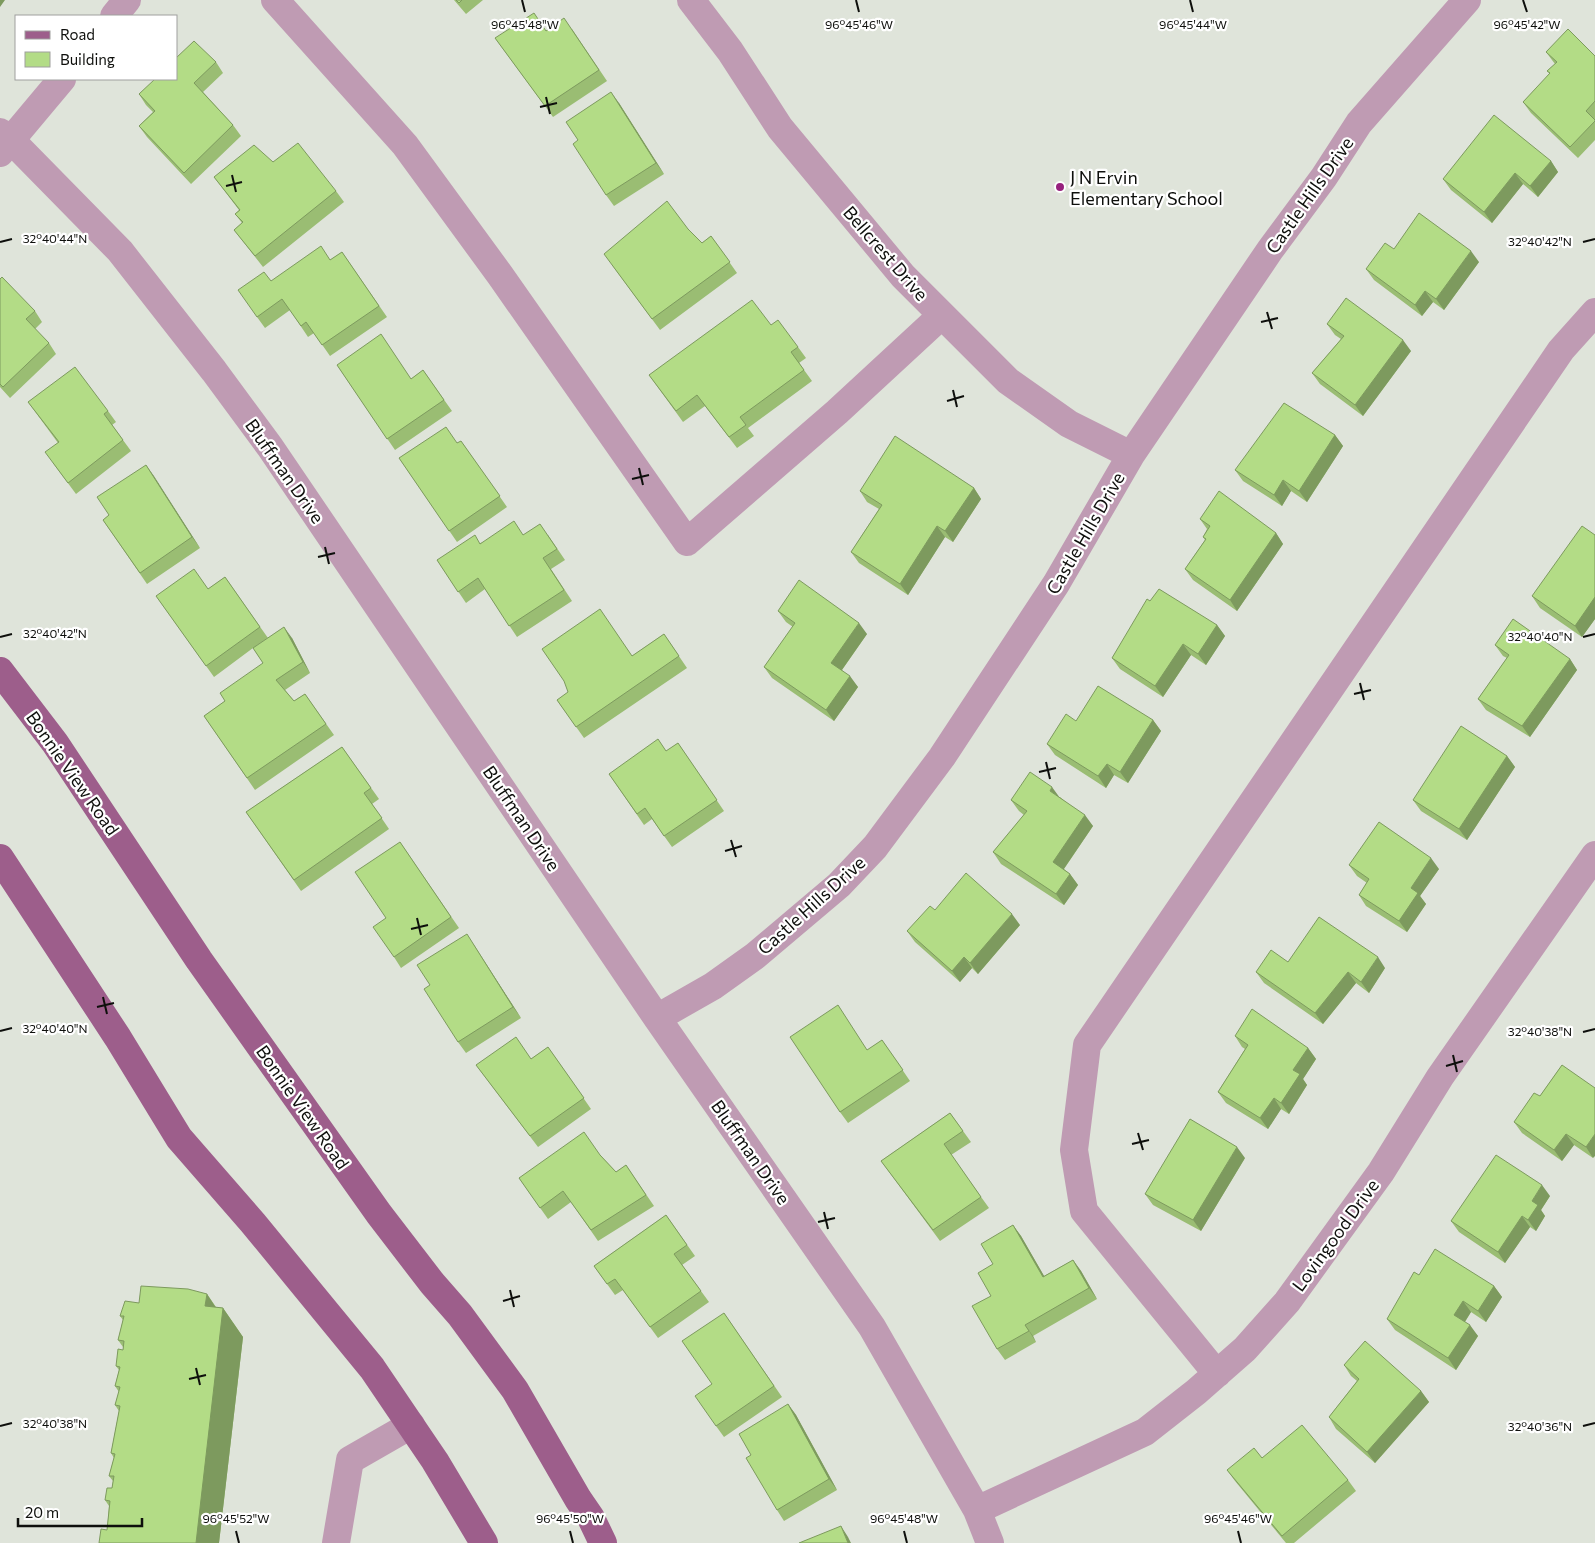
<svg xmlns="http://www.w3.org/2000/svg" width="1595" height="1543" font-family="Commissioner,sans-serif">
<style>
.lines{fill:none;stroke-linecap:round;stroke-linejoin:round}
.minor{stroke:#bf9bb3;stroke-width:28}
.major{stroke:#9d5e8b;stroke-width:28}
.wall{fill:#9abd73}
.shaded-wall{fill:#7d9a5e}
.building{fill:#b3dc86;stroke:#7d9a5e}
.ticks{fill:none;stroke:#0e0f0c;stroke-width:2}
.poi-dot{fill:#97217e;stroke:#fff;stroke-width:2}
.labels{text-anchor:middle;dominant-baseline:central;stroke-width:4.5;stroke-linejoin:round;paint-order:stroke}
.poi-label{font-size:18px;fill:#0e0f0c;stroke:#fff;text-anchor:start}
.street-label{font-size:18px;fill:#0e0f0c;stroke:#fff}
.ticks-label{font-size:12px;text-anchor:middle;fill:#0e0f0c;stroke:#fff;stroke-width:4.5;stroke-linejoin:round;paint-order:stroke}
</style>
<rect width="100%" height="100%" fill="#dfe4da"/>
<g class="lines">
<path class="minor" d="M275,0L405,145L500,275L687,542L837,412L942,315
M691,0L730,51L780,128L903,276L1008,381L1069,424L1131,455
M114,16L127,0
M0,132L11,140L120,251L214,371L270,447L657,1018L872,1327L977,1510L990,1543
M0,153L62,79
M657,1018L713,986L755,956L839,885L875,847L942,757L1056,584L1131,455L1270,250L1324,177L1359,123L1467,0
M1217,1374L1084,1211L1074,1150L1087,1045L1561,350L1595,312
M977,1510L1145,1432L1196,1392L1245,1349L1287,1302L1381,1172L1440,1077L1595,855
M336,1543L350,1460L411,1425"/>
<path class="major" d="M0,671L55,743L199,960L379,1214L432,1283L460,1315L515,1390L578,1499L591,1518L603,1543
M0,858L118,1038L179,1138L253,1223L372,1368L435,1461L484,1543"/>
</g>
<path class="wall" d="M454,0H483L466,14Z
M572,29L607,81L553,117L495,38L546,31Z
M1546,52L1595,56V140L1578,158L1531,113L1523,102L1550,74L1547,71L1555,64Z
M216,62L223,73L203,92L233,125L241,136L191,184L147,137L139,126L153,112L146,105L139,94Z
M619,103L664,174L614,206L606,195L578,140Z
M1551,161L1558,172L1538,197L1523,184L1492,223L1451,190L1443,179Z
M273,162L336,191L344,202L263,267L234,230L242,223L235,214L239,210L214,177Z
M711,236L737,273L660,330L612,265L702,243Z
M1394,249L1479,262L1444,310L1433,302L1422,316L1374,280L1366,269Z
M342,252L387,317L330,356L314,333L308,337L290,310L265,328L257,317L271,281L330,260Z
M0,279L35,311L42,322L35,329L49,343L56,354L10,398L0,387Z
M1327,324L1411,351L1363,416L1320,384L1312,373L1341,339L1335,335Z
M771,325L798,347L806,358L799,363L812,381L748,428L754,436L737,448L705,406L683,422L649,375Z
M337,365L411,379L423,370L452,411L395,450Z
M28,402L108,411L116,422L112,425L131,451L76,494L53,463L58,443Z
M1335,435L1343,446L1307,502L1291,491L1282,506L1243,481L1235,470Z
M461,441L507,507L457,542L399,458L457,443Z
M146,465L200,548L147,584L103,520L109,515Z
M974,488L981,499L953,542L945,537L908,595L859,563L851,552L879,509L867,502L860,491Z
M1200,519L1276,533L1283,544L1237,611L1193,580L1185,569L1205,540L1203,537L1207,529Z
M524,535H548L565,560L551,569L572,601L517,637L485,589L466,603L437,560L480,543Z
M1595,535V619L1582,637L1540,608L1532,596Z
M225,577L268,638L256,646L292,638L310,673L285,690L294,701L305,694L334,735L255,790L204,716L225,701L263,663L253,648L214,677L156,596L208,589Z
M1150,601L1217,625L1225,636L1206,665L1191,655L1163,697L1120,669L1112,658Z
M778,611L867,634L842,670L858,687L834,721L772,678L764,667L793,627L786,622Z
M664,634L687,668L584,738L557,700L632,656Z
M1495,645L1570,659L1577,670L1530,737L1486,710L1478,699L1507,658L1503,656Z
M1153,720L1161,731L1128,783L1114,775L1106,788L1055,755L1047,744L1076,721Z
M678,743L724,811L672,847L652,819L644,825L609,774L667,751Z
M342,747L379,799L372,804L389,829L301,891L246,812Z
M1507,756L1515,767L1467,840L1421,811L1413,800Z
M1060,797L1093,826L1064,869L1070,874L1078,885L1064,905L1001,864L993,852L1024,815L1019,811L1011,800Z
M400,842L459,928L401,968L394,957L386,918Z
M1349,865L1439,869L1420,896L1426,904L1407,932L1366,906L1359,895L1367,883L1357,876Z
M935,910L1020,925L978,974L972,968L960,982L915,942L907,931Z
M474,945L521,1018L466,1053L458,1042L430,985Z
M1288,962L1385,968L1369,993L1356,983L1323,1024L1264,983L1256,972Z
M1235,1036L1308,1048L1316,1059L1303,1079L1307,1085L1289,1114L1281,1109L1268,1129L1226,1103L1218,1092L1245,1049L1242,1047Z
M882,1040L910,1081L848,1123L840,1112L868,1050Z
M548,1047L591,1109L538,1147L476,1065L531,1059Z
M1562,1065L1593,1158L1574,1145L1562,1161L1522,1133L1514,1122L1540,1096Z
M950,1113L971,1142L951,1155L989,1208L940,1241L881,1161Z
M600,1155L616,1172L626,1165L654,1206L598,1241L571,1202L548,1219L519,1178Z
M1245,1158L1201,1231L1153,1205L1145,1194Z
M1550,1196L1541,1210L1545,1216L1536,1231L1530,1227L1505,1263L1459,1232L1451,1221Z
M666,1215L695,1256L682,1265L709,1302L658,1338L623,1290L615,1295L594,1266Z
M1013,1225L1021,1236L1044,1276L1073,1260L1081,1271L1097,1299L1033,1336L1036,1342L1005,1360L997,1349L993,1264Z
M1419,1275L1494,1286L1502,1297L1486,1322L1471,1312L1465,1322L1478,1336L1456,1370L1395,1330L1387,1319Z
M207,1294L216,1307L223,1308L243,1337L219,1543H99L107,1530L109,1506L105,1500L112,1488L113,1481L109,1476L114,1458L111,1453L119,1411L115,1405L119,1392L115,1386L119,1370L116,1366L123,1350V1347L118,1340L123,1320L120,1316L139,1303Z
M724,1313L782,1397L724,1437L716,1426L712,1384Z
M1344,1365L1421,1391L1429,1402L1375,1463L1336,1429L1329,1417L1357,1381L1351,1376Z
M788,1404L796,1415L837,1490L784,1521L777,1510L751,1455Z
M1262,1458L1348,1480L1356,1491L1294,1543H1286L1235,1481L1227,1470Z"/>
<path class="shaded-wall" d="M0,0H5L0,7Z
M611,92L619,103L664,174L656,163Z
M1551,161L1558,172L1538,197L1530,186Z
M1515,173L1523,184L1492,223L1484,212Z
M1471,251L1479,262L1444,310L1436,299Z
M1425,291L1433,302L1422,316L1415,305Z
M1403,340L1411,351L1363,416L1355,405Z
M1335,435L1343,446L1307,502L1299,491Z
M146,465L154,476L200,548L192,537Z
M1283,480L1291,491L1282,506L1274,495Z
M974,488L981,499L953,542L945,531Z
M937,526L945,537L908,595L900,584Z
M1276,533L1283,544L1237,611L1230,600Z
M1595,597V619L1582,637L1575,626Z
M859,623L867,634L839,674L831,663Z
M1217,625L1225,636L1206,665L1198,654Z
M284,627L292,638L310,673L303,662Z
M1183,644L1191,655L1163,697L1155,686Z
M1570,659L1577,670L1530,737L1522,726Z
M850,676L858,687L834,721L826,710Z
M1153,720L1161,731L1128,783L1120,772Z
M1507,756L1515,767L1467,840L1459,829Z
M1107,764L1114,775L1106,788L1098,776Z
M1052,787L1060,798L1050,791Z
M1085,815L1093,826L1061,873L1053,862Z
M1431,858L1439,869L1420,896L1426,904L1407,932L1399,921L1411,888Z
M1070,874L1078,885L1064,905L1056,894Z
M1012,914L1020,925L978,974L970,963Z
M467,934L474,945L521,1018L513,1007Z
M964,957L972,968L960,982L952,971Z
M1378,957L1385,968L1369,993L1361,982Z
M1348,972L1356,983L1323,1024L1315,1013Z
M1308,1048L1316,1059L1303,1079L1307,1085L1289,1114L1281,1103L1293,1070Z
M1274,1098L1281,1109L1268,1129L1260,1118Z
M1566,1134L1574,1145L1562,1161L1554,1150Z
M1595,1134V1156L1593,1158L1586,1147Z
M1237,1147L1245,1158L1201,1231L1193,1220Z
M1542,1185L1550,1196L1541,1210L1545,1216L1536,1231L1528,1220L1532,1201Z
M1522,1216L1530,1227L1505,1263L1498,1252Z
M1013,1225L1021,1236L1051,1288L1043,1277Z
M1073,1260L1081,1271L1097,1299L1089,1288Z
M1494,1286L1502,1297L1486,1322L1478,1311Z
M207,1294L222,1317L223,1308L243,1337L219,1543H196L205,1306Z
M1463,1301L1471,1312L1462,1326L1454,1315Z
M1025,1325L1033,1336L1036,1342L1029,1331Z
M1470,1325L1478,1336L1456,1370L1448,1358Z
M1421,1391L1429,1402L1375,1463L1367,1452Z
M788,1404L796,1415L837,1490L829,1479Z
M841,1526L848,1537L851,1543H848Z"/>
<path class="building" d="M456,0H462L459,3Z
M534,13L546,31L564,18L599,70L545,106L495,38Z
M1568,29L1595,56V101L1586,111L1595,120V121L1570,147L1523,102L1550,73L1547,71L1557,62L1546,52Z
M194,41L216,62L194,83L233,125L184,173L139,126L155,111L139,94L155,79H176V58Z
M611,92L656,163L606,195L573,144L578,140L566,122Z
M1494,115L1551,161L1530,186L1515,173L1484,212L1443,179Z
M298,143L336,191L255,256L234,230L243,222L235,214L240,210L214,177L254,145L273,162Z
M667,201L688,229L702,243L711,236L730,262L652,319L604,254Z
M1419,213L1471,251L1436,299L1425,291L1415,305L1366,269L1385,243L1394,249Z
M321,246L330,260L342,252L379,306L322,345L306,322L301,326L282,299L257,317L238,290L264,272L271,281Z
M2,277L35,311L26,319L49,343L3,387L0,384V279Z
M1346,298L1403,340L1355,405L1312,373L1344,336L1327,324Z
M752,300L771,325L778,320L798,347L791,352L804,370L740,417L746,425L729,437L697,395L676,411L649,375Z
M381,334L411,379L423,370L444,400L387,439L337,365Z
M75,367L108,411L104,414L123,440L68,483L45,452L59,442L28,402Z
M1284,403L1335,435L1299,491L1283,480L1274,495L1235,470Z
M446,427L457,443L461,441L500,496L449,531L399,458Z
M895,436L974,488L945,531L937,526L900,584L851,552L882,505L860,491Z
M146,465L192,537L140,573L103,520L109,515L97,497Z
M1219,491L1276,533L1230,600L1185,569L1206,539L1203,537L1210,526L1200,519Z
M514,521L523,535L540,524L557,549L543,558L564,590L509,626L478,578L458,592L437,560L475,535L480,544Z
M1582,526L1595,535V597L1575,626L1532,596Z
M194,569L208,589L225,577L260,627L206,666L156,596Z
M799,580L859,623L831,663L850,676L826,710L764,667L795,623L778,611Z
M1159,589L1217,625L1198,654L1183,644L1155,686L1112,658L1147,599L1150,601Z
M600,609L632,656L664,634L679,656L576,727L557,700L568,692L564,681L542,649Z
M1513,619L1570,659L1522,726L1478,699L1509,655L1495,645Z
M284,627L303,662L276,680L294,701L305,694L326,724L247,778L204,716L225,701L220,693L263,663L253,648Z
M1098,686L1153,720L1120,772L1107,764L1098,776L1047,744L1066,714L1076,721Z
M1461,726L1507,756L1459,829L1413,800Z
M658,739L666,751L678,743L717,800L664,836L645,808L637,814L609,774Z
M342,747L371,788L364,793L382,818L294,880L246,812Z
M1030,772L1052,787L1050,791L1085,815L1053,862L1070,874L1056,894L993,852L1027,811L1011,800Z
M1379,822L1431,858L1411,888L1418,893L1399,921L1359,895L1369,879L1349,865Z
M400,842L451,917L394,957L373,927L386,918L355,872Z
M966,873L1012,914L970,963L964,957L952,971L907,931L930,906L935,910Z
M1319,917L1378,957L1361,982L1348,972L1315,1013L1256,972L1271,950L1288,962Z
M467,934L513,1007L458,1042L424,989L430,985L417,965Z
M838,1005L867,1050L882,1040L903,1070L840,1112L790,1037Z
M1252,1009L1308,1048L1293,1070L1300,1074L1281,1103L1274,1098L1260,1118L1218,1092L1248,1045L1235,1036Z
M516,1037L531,1059L548,1047L584,1098L530,1136L476,1065Z
M1562,1065L1595,1088V1134L1586,1147L1566,1134L1554,1150L1514,1122L1534,1093L1540,1096Z
M950,1113L963,1131L944,1144L981,1197L933,1230L881,1161Z
M1190,1119L1237,1147L1193,1220L1145,1194Z
M584,1132L600,1155L616,1172L626,1165L646,1195L591,1230L563,1191L540,1208L519,1178Z
M1496,1155L1542,1185L1532,1201L1538,1205L1528,1220L1522,1216L1498,1252L1451,1221Z
M666,1215L687,1245L674,1254L701,1291L650,1327L615,1279L607,1284L594,1266Z
M1013,1225L1043,1277L1073,1260L1089,1288L1025,1325L1029,1331L997,1349L972,1306L991,1296L978,1273L993,1264L981,1244Z
M1435,1249L1494,1286L1478,1311L1463,1301L1454,1315L1470,1325L1448,1358L1387,1319L1414,1272L1419,1275Z
M141,1286L188,1289L207,1294L205,1306L223,1308L196,1543H99L101,1529L107,1530L110,1501L105,1500L107,1488H112L114,1476H109L115,1454L111,1453L120,1406L115,1405L120,1387L115,1386L120,1367L116,1366L118,1349L123,1350L124,1341L118,1340L124,1316H120L125,1301L139,1303Z
M724,1313L774,1386L716,1426L695,1396L712,1384L682,1341Z
M1365,1341L1421,1391L1367,1452L1329,1417L1359,1379L1344,1365Z
M788,1404L829,1479L777,1510L746,1458L751,1455L739,1434Z
M1302,1425L1348,1480L1282,1536L1227,1470L1254,1448L1262,1458Z
M841,1526L848,1543H799Z"/>
<path class="ticks" d="M522,0L525,12M856,0L859,12M1190,0L1193,12M1523,0L1527,12M546,97L550,114M540,107L557,103M232,175L236,192M226,186L242,182M0,242L12,239M1583,242L1595,239M1267,312L1272,329M1261,322L1278,318M953,390L957,407M947,401L964,396M639,468L643,485M632,479L649,475M325,547L329,564M318,557L335,553M0,637L12,634M1583,637L1595,634M1360,683L1364,700M1354,694L1371,690M1046,762L1050,779M1039,772L1056,768M731,840L736,857M725,851L742,846M417,918L421,935M411,929L428,925M103,997L107,1014M97,1007L114,1003M0,1031L12,1028M1583,1032L1595,1029M1453,1055L1457,1072M1446,1066L1463,1061M1138,1133L1143,1150M1132,1144L1149,1140M824,1212L828,1229M818,1222L835,1218M510,1290L514,1307M503,1301L520,1296M196,1368L200,1385M189,1379L206,1375M0,1426L12,1423M1583,1426L1595,1423M236,1531L239,1543M570,1531L573,1543M904,1531L907,1543M1238,1531L1241,1543"/>
<circle class="poi-dot" cx="1060" cy="187" r="5"/>
<g class="labels">
<g class="poi-label">
<text x="1070" y="177">J N Ervin<tspan x="1070" dy="21">Elementary School</tspan></text>
</g>
<g class="street-label">
<text transform="translate(1309 195) rotate(-55)">Castle Hills Drive</text>
<text transform="translate(886 253) rotate(49)">Bellcrest Drive</text>
<text transform="translate(285 471) rotate(55)">Bluffman Drive</text>
<text transform="translate(1085 533) rotate(-60)">Castle Hills Drive</text>
<text transform="translate(73 773) rotate(55)">Bonnie View Road</text>
<text transform="translate(522 818) rotate(56)">Bluffman Drive</text>
<text transform="translate(811 905) rotate(-42)">Castle Hills Drive</text>
<text transform="translate(303 1107) rotate(55)">Bonnie View Road</text>
<text transform="translate(751 1152) rotate(55)">Bluffman Drive</text>
<text transform="translate(1335 1235) rotate(-54)">Lovingood Drive</text>
</g>
</g>
<g class="ticks-label">
<text x="859" y="29">96°45'46"W</text>
<text x="1193" y="29">96°45'44"W</text>
<text x="1527" y="29">96°45'42"W</text>
<text x="525" y="29">96°45'48"W</text>
<text x="55" y="243">32°40'44"N</text>
<text x="1540" y="246">32°40'42"N</text>
<text x="55" y="638">32°40'42"N</text>
<text x="1540" y="641">32°40'40"N</text>
<text x="55" y="1033">32°40'40"N</text>
<text x="1540" y="1036">32°40'38"N</text>
<text x="55" y="1428">32°40'38"N</text>
<text x="1540" y="1431">32°40'36"N</text>
<text x="236" y="1523">96°45'52"W</text>
<text x="570" y="1523">96°45'50"W</text>
<text x="904" y="1523">96°45'48"W</text>
<text x="1238" y="1523">96°45'46"W</text>
</g>
<rect x="15" y="15" width="162" height="65" fill="#ffffff" stroke="#9f9f9e"/>
<rect x="25" y="31" width="25" height="8" fill="#9d5e8b" stroke="#9f9f9e"/>
<text x="60" y="40" font-size="15" fill="#0e0f0c">Road</text>
<rect x="25" y="52" width="25" height="15" fill="#b3dc86" stroke="#9f9f9e"/>
<text x="60" y="65" font-size="15" fill="#0e0f0c">Building</text>
<path d="M18 1518v8h124v-8" fill="none" stroke="#0e0f0c" stroke-width="2.5"/>
<text x="25" y="1518" font-size="15" fill="#0e0f0c" stroke="#ffffff" stroke-width="4" paint-order="stroke">20 m</text>
</svg>
